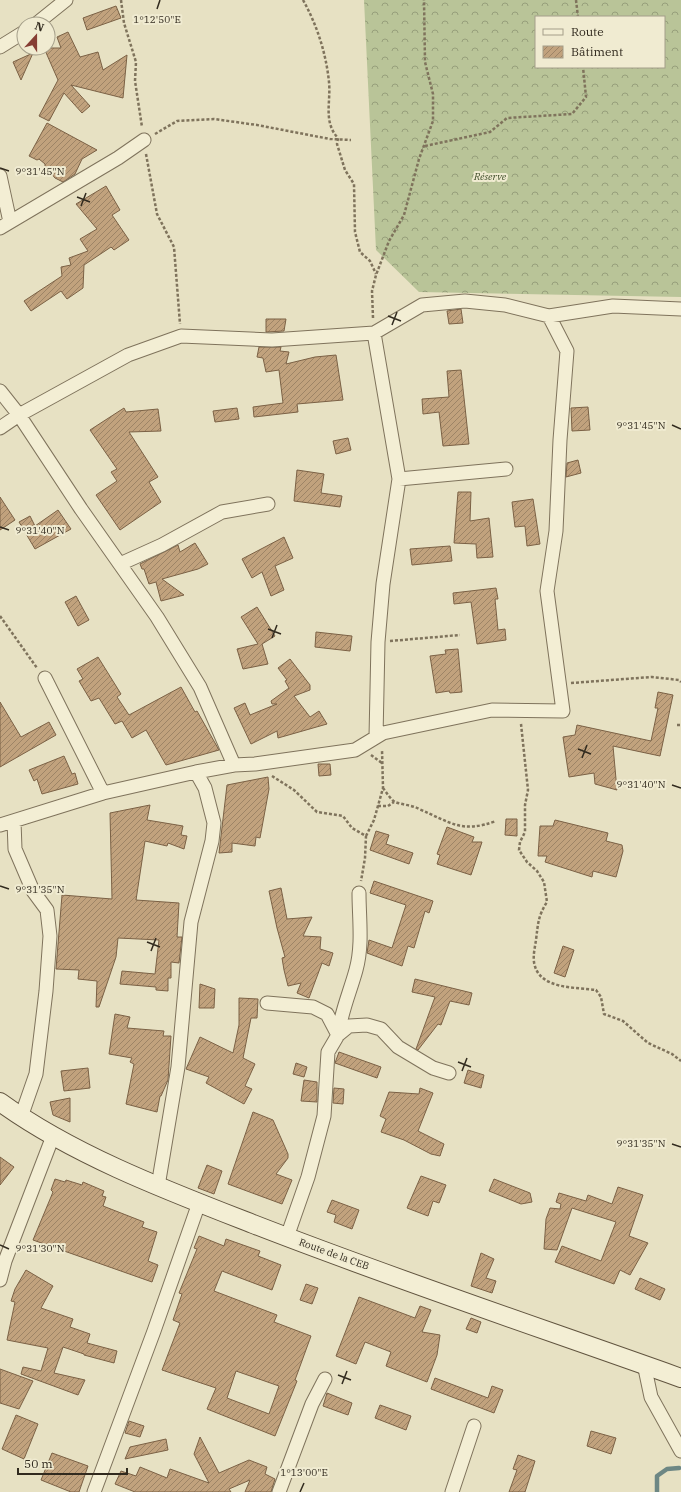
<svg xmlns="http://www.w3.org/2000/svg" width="681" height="1492" font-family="'IBM Plex Serif',serif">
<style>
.forest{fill:url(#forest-crowns);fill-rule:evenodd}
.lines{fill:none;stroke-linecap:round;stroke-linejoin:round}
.stream{stroke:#6d8784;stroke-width:4.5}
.building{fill:url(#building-hatch);stroke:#7b6145;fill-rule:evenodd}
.minor-casing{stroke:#7f735c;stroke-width:15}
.secondary-casing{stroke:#61543f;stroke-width:20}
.path{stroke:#7f735c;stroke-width:2.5;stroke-dasharray:3 2;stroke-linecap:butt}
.minor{stroke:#f3eed4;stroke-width:13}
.secondary{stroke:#f3eed4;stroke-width:18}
.ticks{fill:none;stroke:#312a1e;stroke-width:1.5}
.labels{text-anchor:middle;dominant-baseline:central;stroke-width:4;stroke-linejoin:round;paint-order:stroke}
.park-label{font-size:10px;font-style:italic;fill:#3d4b27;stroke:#f0ebd1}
.street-label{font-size:10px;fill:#312a1e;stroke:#f0ebd1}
.ticks-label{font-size:10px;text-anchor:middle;fill:#312a1e;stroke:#f0ebd1;stroke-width:4;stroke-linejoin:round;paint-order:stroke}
</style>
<defs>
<pattern id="forest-crowns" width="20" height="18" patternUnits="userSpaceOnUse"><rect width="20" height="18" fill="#b9c498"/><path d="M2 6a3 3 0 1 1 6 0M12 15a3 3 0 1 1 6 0" fill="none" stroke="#979f7b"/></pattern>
<pattern id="building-hatch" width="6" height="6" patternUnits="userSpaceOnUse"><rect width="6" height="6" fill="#c1a27d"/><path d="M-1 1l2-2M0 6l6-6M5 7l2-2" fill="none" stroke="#9d8466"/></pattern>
</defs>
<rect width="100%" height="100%" fill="#e7e1c3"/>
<path class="forest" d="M364,0H681V297L419,292L376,250ZM536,17H664V67H536Z"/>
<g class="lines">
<path class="stream" d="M657,1492V1476L667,1469L679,1468"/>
</g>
<path class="building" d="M116,6L121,18L87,30L83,18Z
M68,32L80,57L98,52L103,70L127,55L123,98L71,85L90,106L82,113L64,93L49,121L39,116L58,80L44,48H61L57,37Z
M33,53L21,80L13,62Z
M47,123L97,150L82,159L75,174L63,182L55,178L45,166V164L39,159L37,160L29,156Z
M106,186L120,210L112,215L129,240L114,250L111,247L84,265L83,288L67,299L61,291L31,311L24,301L62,276L61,267L71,265L69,258L88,251L80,239L97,229L76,204Z
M461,309L463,323L449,324L447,311Z
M266,319H286L284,331L266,332Z
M259,347H281L280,351L289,352L286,364L315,357L336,355L343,400L297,404L298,412L254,417L253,407L283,403L279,370L266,372L263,358L257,357Z
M461,370L469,444L443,446L439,412L423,414L422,399L449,397L447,371Z
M588,407L590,430L572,431L571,408Z
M124,408L126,412L158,409L161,431L129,432L158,477L149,482L161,502L120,530L96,495L117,481L111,472L117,469L90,430Z
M237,408L239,419L215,422L213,411Z
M348,438L351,450L336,454L333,441Z
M578,460L581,473L566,477L567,463Z
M297,470L324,474L321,493L342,496L340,507L294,501Z
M458,492H471L470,521L489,518L493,557L477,558L476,544L454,543Z
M0,497L15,520L0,530Z
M533,499L540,544L527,546L525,526L515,527L512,502Z
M58,510L71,529L35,549L19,522L30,516L35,526Z
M284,537L293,558L275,566L284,590L271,596L262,572L252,578L242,559Z
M195,543L208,564L198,569L162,579L184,595L161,601L156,582L149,584L144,569H142L140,564L178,545L180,552Z
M450,546L452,561L412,565L410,549Z
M496,588L498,599H495L498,630L505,629L506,640L477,644L471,602L454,604L453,593Z
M76,596L89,620L78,626L65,602Z
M257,607L275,636L262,644L268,664L243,669L237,649L258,644L241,617Z
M316,632L352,636L350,651L315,647Z
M458,649L462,692L450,693L449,691L436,693L430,656L446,654L445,650Z
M98,657L121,694L117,697L129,715L181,687L195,712L197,711L219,750L166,765L146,730L132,738L122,721L115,724L99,698L91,701L79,681L83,679L77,669Z
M290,659L310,685V690L294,696L310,717L319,711L327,724L278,738L277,731L251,744L234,708L245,703L250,715L277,704H272L271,701L289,688L285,681L287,680L278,668Z
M658,692L673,695L660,756L613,746L617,790L595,784L594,773L569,777L563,737L575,735L577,725L651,741L658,708H655Z
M0,702L21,737L49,722L56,735L0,767Z
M64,756L72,774L75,773L78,784L42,794L37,779L34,781L29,770Z
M318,764H330L331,775L319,776Z
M268,777L269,789L260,838L256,837L255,846L232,843V852L219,853L227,785Z
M150,805L147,820L183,826L181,835L187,836L184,849L168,843L167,846L145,841L136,900L179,903L177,937H182L179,963L171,962V978H168V991L156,990V987L120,984L122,971L155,974L159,940L118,938L116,957L99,1007H96L97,981L78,979L79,970L56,969L62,895L112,899L110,813Z
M506,819H517V836L505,835Z
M555,820L608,833L606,841L622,845L623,851L616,877L593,871L592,877L545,862L547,856H538L540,826H553Z
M447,827L474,837L472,842H482L471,875L437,864L440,855L437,854Z
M376,831L389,835L386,844L413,853L409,864L370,850Z
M374,881L433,901L429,913L425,911L414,948L408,946L402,966L367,953L369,940L392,948L406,905L370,893Z
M281,888L287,919L312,917L303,936L321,937L320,949L333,953L329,966L322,963L309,998L297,993L301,983L288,986L284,970L282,958L285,957L277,928L269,891Z
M563,946L574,950L565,977L554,973Z
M415,979L472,993L469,1005L450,1001L441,1025L438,1024L418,1050L416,1049L435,997L412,992Z
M200,984L215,989L214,1008H199Z
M239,998L258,999L257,1018H251L243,1058L255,1064L245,1086L252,1089L244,1104L206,1083L209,1077L186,1069L200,1037L233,1053L239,1025Z
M115,1014L130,1017L127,1028L164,1031L163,1036H171L168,1080L161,1096H160L157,1112L126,1104L134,1064L130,1062L132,1058L109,1054Z
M339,1052L381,1067L377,1078L335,1063Z
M296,1063L307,1067L304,1077L293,1074Z
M88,1068L90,1088L64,1091L61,1071Z
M468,1070L484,1075L481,1088L464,1083Z
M304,1080L317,1082V1102L301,1101Z
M334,1088L344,1089L343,1104L333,1103Z
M420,1088L433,1093L418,1131L444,1144L440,1156L431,1154L404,1140L381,1132L386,1119L380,1116L389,1092L419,1094Z
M70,1098V1122L53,1115L50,1102Z
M253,1112L273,1120L288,1154V1158L276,1174L292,1180L282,1204L228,1184Z
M0,1157L14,1167L0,1185Z
M207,1165L222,1171L214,1194L198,1188Z
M421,1176L446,1185L439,1203L433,1201L428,1216L407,1208Z
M55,1179L65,1182L66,1180L82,1185L83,1182L104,1191L102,1196L106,1197L103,1206L144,1222L142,1227L157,1232L148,1261L158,1265L152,1282L33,1240L53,1192L51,1190Z
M494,1179L530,1193L532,1202L521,1204L489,1191Z
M618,1187L643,1195L629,1236L648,1243L630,1275L620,1270L614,1284L555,1262L562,1246L601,1261L616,1222L572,1208L557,1250L544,1249L546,1219L550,1208L560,1209L561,1204L556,1202L559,1193L586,1201L588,1195L612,1204Z
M332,1200L359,1210L352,1229L334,1222L336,1215L327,1212Z
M199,1236L224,1246L226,1239L260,1251L258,1256L281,1265L272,1290L222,1271L214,1291L277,1315L274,1322L311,1336L295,1380L297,1381L275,1436L207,1409L216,1388L162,1370L180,1323L173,1320L182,1294L179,1293L197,1249L194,1248ZM236,1371L279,1386L269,1414L227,1398Z
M481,1253L494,1259L486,1278L496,1281L492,1293L471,1286Z
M26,1270L53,1286L41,1308L73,1319L70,1327L90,1334L87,1343L117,1351L114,1363L84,1355V1354L63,1347L54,1373L85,1380L78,1395L21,1374L23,1367L41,1371L48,1348L7,1340L15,1302L11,1301L15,1289Z
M640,1278L665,1289L660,1300L635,1289Z
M306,1284L318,1288L312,1304L300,1300Z
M359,1297L415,1318L420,1306L431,1310L422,1332L440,1335L437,1355L427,1382L386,1366L391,1352L365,1342L356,1364L336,1356Z
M471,1318L481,1322L477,1333L466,1329Z
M0,1369L33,1381L19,1409L0,1403Z
M435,1378L488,1398L492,1386L503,1390L494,1413L431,1389Z
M327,1393L352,1403L348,1415L323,1406Z
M380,1405L411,1416L406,1430L375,1418Z
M16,1415L38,1424L24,1459L2,1449Z
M129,1421L144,1426L140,1437L125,1433Z
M591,1431L616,1438L611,1454L587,1446Z
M200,1437L219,1473L249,1460L267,1467L265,1474L275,1479L271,1492H245L250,1480L229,1489L231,1492H135L115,1484L121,1471L136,1476L140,1467L167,1478L170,1469L209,1483L194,1454Z
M166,1439L168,1450L125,1459L130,1447Z
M52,1453L88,1466L79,1492H71L41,1480Z
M518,1455L535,1461L525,1492H509L517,1470L513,1469Z"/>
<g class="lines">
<g class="minor-casing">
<path id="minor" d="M36,24L66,0
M0,47L24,32
M0,176L10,222
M0,228L118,158L144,140
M374,333L399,479L383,584L378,642L376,737
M0,391L19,415L81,509L157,617L200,687L234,765
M0,428L19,415L128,355L181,336L272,340L374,333L422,305L465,301L505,305L549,316L613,306L681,309
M399,479L506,469
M120,564L162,545L222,512L268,504
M45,678L103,793
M14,821L15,849L33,891L47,910L50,936L46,991L36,1074L21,1117
M0,825L103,793L196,772L234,765L255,764L355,750L383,733L492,710L563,711L547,591L556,531L560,440L567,351L549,316
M267,1003L313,1007L327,1014L338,1035C341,1012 350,992 356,970C363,945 359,918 359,893
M158,1186L178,1067L191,922L212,841L214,823L205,788L196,772
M287,1237L308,1177L324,1116L328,1052L338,1035L349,1026L367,1025L381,1029L398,1047L433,1068L449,1073
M0,1280L5,1261L53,1136
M644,1364L651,1397L681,1451
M94,1492L154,1331L199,1203
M279,1492L312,1404L325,1379
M452,1492L474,1426"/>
</g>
<g class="secondary-casing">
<path id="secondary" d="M0,1102C73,1155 168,1191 253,1224C394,1279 538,1327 681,1378"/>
</g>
<path class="path" d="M121,0L124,23L136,62L135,81L142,127
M303,0C317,25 326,53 329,82C331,102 323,122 338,138L337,144L345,170L354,184L355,232L360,252L370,261L376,274
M576,0L578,17
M155,134L177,121L214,119L257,125L330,139L351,140
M425,146L490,132L507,118L572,114L586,97L583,67
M146,154L157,214L174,247L180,324
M373,318L372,291L376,275L389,241L404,215L419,159L433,121V94L425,62L424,0
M0,616L37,668
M390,641L460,635
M571,683L652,677L679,680L681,682
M521,724L528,790L525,805V832L520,842L519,850L527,862L537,871L544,882L547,902C538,916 538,924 536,940C535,947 533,955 534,962C538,990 576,987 596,990L601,997L604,1014L623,1021L648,1043L672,1054L681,1061
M677,725H681
M371,755L382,763
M272,776L294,790L317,812L343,816L352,828L366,836L365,858L361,881
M383,788C386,792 391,800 395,802C403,805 412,805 419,809C450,822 461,834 496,821
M378,806H388L394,802
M366,836L374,820L383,788L382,750"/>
<use href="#minor" class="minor"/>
<use href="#secondary" class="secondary"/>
</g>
<path class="ticks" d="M157,9L160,0M0,168L9,171M77,197L90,202M81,206L86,193M388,316L401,321M392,325L397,312M672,425L681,429M0,527L9,530M268,629L281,634M272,638L277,625M578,749L591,754M582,758L587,745M672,785L681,788M0,886L9,889M147,942L160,947M151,951L156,938M458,1062L471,1067M462,1071L467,1058M672,1144L681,1147M0,1245L9,1249M338,1375L351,1380M342,1384L347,1371M300,1492L304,1483"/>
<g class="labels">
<g class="park-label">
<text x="490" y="176">Réserve</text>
</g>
<g class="street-label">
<text transform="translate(334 1254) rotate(20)">Route de la CEB</text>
</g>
</g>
<g class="ticks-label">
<text x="157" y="23">1°12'50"E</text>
<text x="40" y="175">9°31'45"N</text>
<text x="641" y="429">9°31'45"N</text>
<text x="40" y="534">9°31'40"N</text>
<text x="641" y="788">9°31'40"N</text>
<text x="40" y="893">9°31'35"N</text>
<text x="641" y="1147">9°31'35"N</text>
<text x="40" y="1252">9°31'30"N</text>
<text x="304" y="1476">1°13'00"E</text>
</g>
<rect x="535" y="16" width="130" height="52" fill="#f0ebd1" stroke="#a49e89"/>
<rect x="543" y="29" width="20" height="6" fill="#f3eed4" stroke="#a49e89"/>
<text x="571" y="36" font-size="12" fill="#312a1e">Route</text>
<rect x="543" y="46" width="20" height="12" fill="url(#building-hatch)" stroke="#a49e89"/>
<text x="571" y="56" font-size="12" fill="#312a1e">Bâtiment</text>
<g transform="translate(36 36) rotate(21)"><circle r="19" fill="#f0ebd1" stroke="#a49e89"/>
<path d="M0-3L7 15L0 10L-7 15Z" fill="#863e34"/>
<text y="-6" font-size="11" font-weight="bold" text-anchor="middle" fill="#312a1e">N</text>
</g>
<path d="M18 1468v6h109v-6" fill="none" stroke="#312a1e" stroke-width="2"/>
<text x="24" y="1468" font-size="12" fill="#312a1e" stroke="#f0ebd1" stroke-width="3" paint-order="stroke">50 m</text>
</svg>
